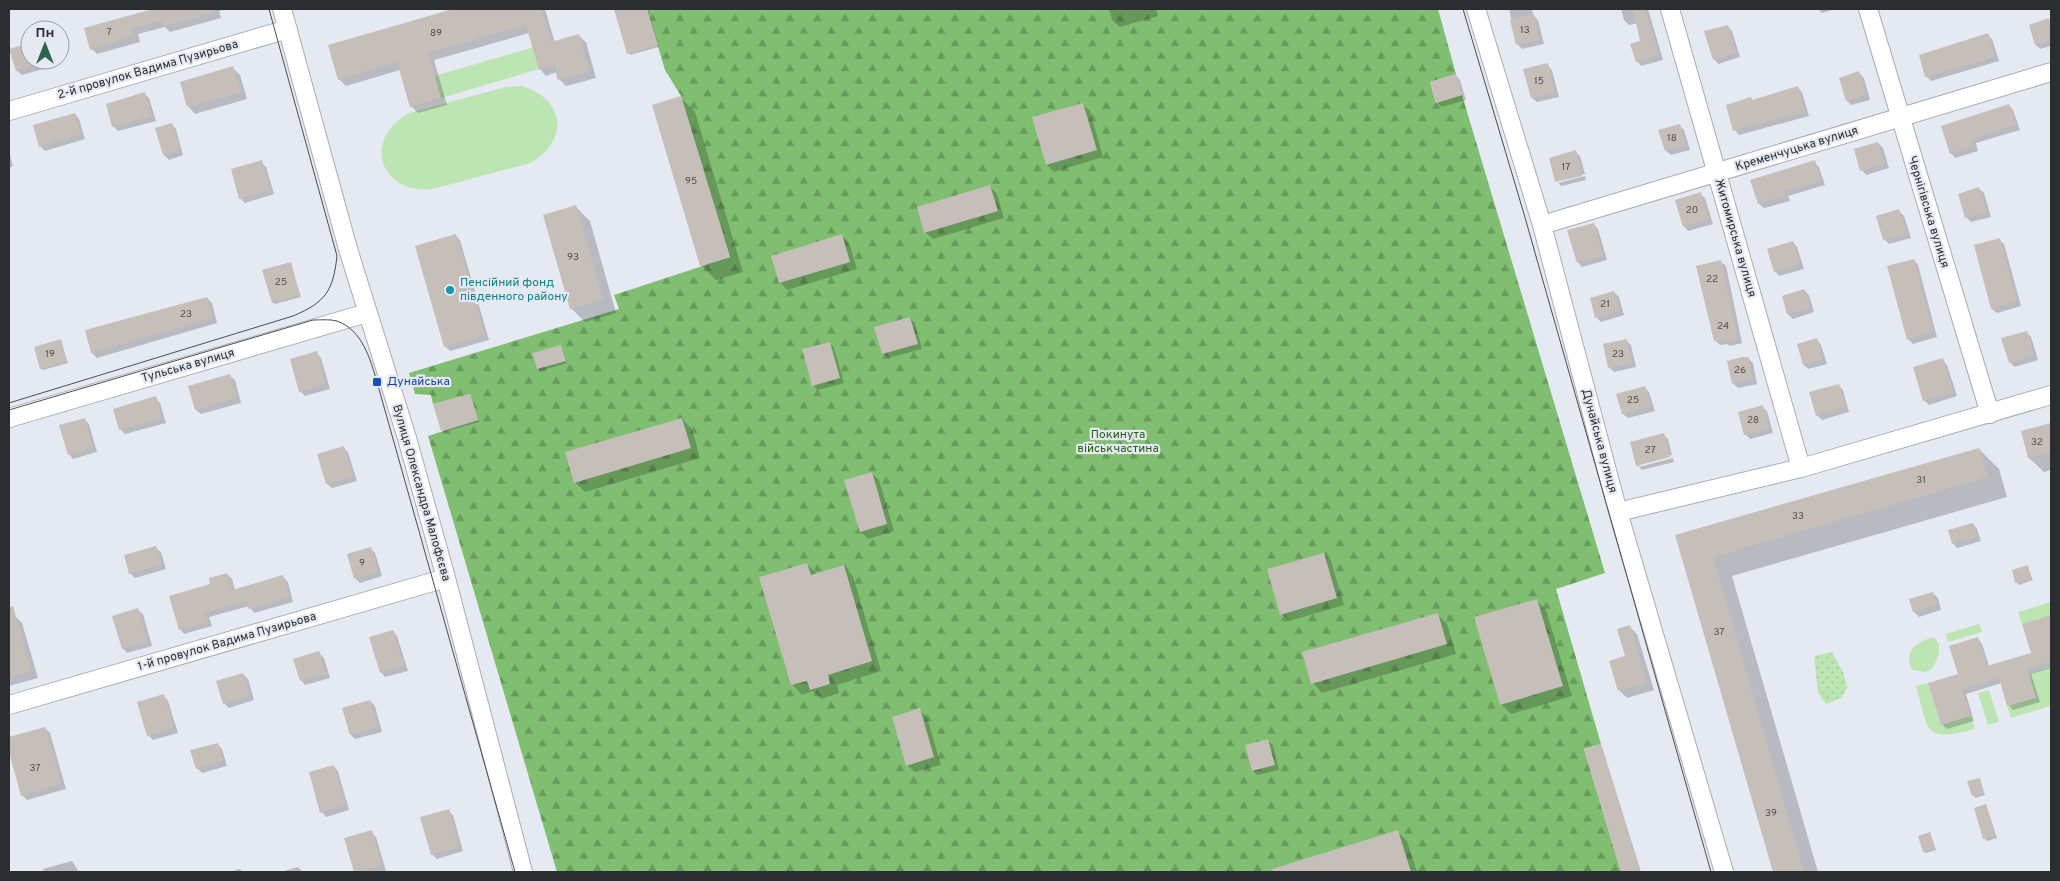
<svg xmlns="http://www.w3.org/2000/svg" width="2060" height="881" font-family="Overpass,sans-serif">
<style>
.grass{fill:#bde5b4}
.forest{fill:url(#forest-firs)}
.park{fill:url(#park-dots)}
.shadow{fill:#0003}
.building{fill:#c6beb9}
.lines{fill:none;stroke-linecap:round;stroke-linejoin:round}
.minor-casing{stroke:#a9acb4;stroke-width:20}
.minor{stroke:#fff;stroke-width:18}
.tram{stroke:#4c4d51;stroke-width:1}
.culture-dot{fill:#0f9aa8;stroke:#e5e9f1;stroke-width:2}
.transit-dot{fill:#1a4fb4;stroke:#e5e9f1;stroke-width:2}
.labels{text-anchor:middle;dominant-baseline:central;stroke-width:4.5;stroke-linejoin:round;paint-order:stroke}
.number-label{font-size:10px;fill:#525152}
.street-label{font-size:12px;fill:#2c2d30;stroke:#e5e9f1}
.culture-label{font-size:12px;fill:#0d838f;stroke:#e5e9f1;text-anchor:start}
.transit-label{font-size:12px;fill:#164399;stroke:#e5e9f1;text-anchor:start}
.park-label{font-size:12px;fill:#245f12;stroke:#e5e9f1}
</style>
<defs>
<pattern id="forest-firs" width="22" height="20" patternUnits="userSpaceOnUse" patternTransform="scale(1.25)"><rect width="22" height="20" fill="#80be71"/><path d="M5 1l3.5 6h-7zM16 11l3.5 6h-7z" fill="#699b5d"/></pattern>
<pattern id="park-dots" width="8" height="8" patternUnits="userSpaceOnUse" patternTransform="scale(1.25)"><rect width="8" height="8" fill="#bde5b4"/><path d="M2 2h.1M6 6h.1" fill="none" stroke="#a3c59b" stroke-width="1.8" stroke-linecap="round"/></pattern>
</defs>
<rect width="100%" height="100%" fill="#e5e9f1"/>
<path class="grass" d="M579,34L590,71L558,80L553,65L410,107L404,85Z
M522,86C565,99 570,141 530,163L433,189C379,195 362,139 409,113L506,87Z
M2051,602V617L2050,616L2022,624L2018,612Z
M1979,624L1982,632L1948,642L1946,634Z
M1934,637L1939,644V654L1932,669L1925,672L1913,670C1901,652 1918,641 1934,637Z
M2051,667V706L2011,718L2007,706L2036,698L2029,674Z
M1928,683L1941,725L1970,716L1975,729C1922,743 1929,731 1916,686Z
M1989,690L1999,722L1988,725L1978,693Z"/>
<path class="forest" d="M647,9H1438L1456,74L1430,82L1436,103L1462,95L1605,573L1556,589L1601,744L1584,749L1621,872H557L428,436L478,420L470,394L433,404L431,395L415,394L409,373L619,309L614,295L730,257L681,96L665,70Z"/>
<path class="park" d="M1832,652L1844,674L1847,688L1841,698L1826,704L1818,693L1814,656Z"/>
<path class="shadow" d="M152,9L224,10L219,11L221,18L170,32L165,27L138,34L140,42L97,54L91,48Z
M458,9H545L555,43L579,36L586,42L596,78L566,86L559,79L557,72L546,76L540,69L529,33L434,60L447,105L418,113L411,106L400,70L346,86L339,79L329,46Z
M615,9H648L659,47L630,55Z
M1109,9H1156L1158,16L1120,27L1112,20Z
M1509,9H1532L1533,15L1538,20L1544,44L1522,49L1517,44Z
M1621,9H1648L1663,60L1641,66L1637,61L1642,42L1638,23L1629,25L1624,20Z
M1818,9H1835L1822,13Z
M2049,20L2051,22V46L2040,49L2036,45Z
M1727,26L1732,31L1740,57L1718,64L1714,59Z
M1987,34L1992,39L1999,61L1931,81L1926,76Z
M30,45V60L60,59L61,64L22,75L17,71Z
M1547,65L1552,70L1559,97L1537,102L1532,98Z
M233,68L240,75L247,99L195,114L188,106Z
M1859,73L1864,78L1870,100L1851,105L1847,101Z
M1456,75L1460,80L1466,100L1442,107L1437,102Z
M1798,88L1802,92L1809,116L1739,135L1735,130L1751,99L1753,101Z
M145,94L149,98L156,121L118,131L114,127L107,105Z
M681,98L695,112L743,272L716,280L702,266L654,106Z
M1082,104L1090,111L1103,157L1054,172L1047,165Z
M2009,105L2013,110L2020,130L1976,143L1978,151L1955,158L1951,153Z
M75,114L79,119L85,139L45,151L40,146Z
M171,124L176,129L183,155L169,160L164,155L157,129Z
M1679,125L1684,130L1690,150L1671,155L1666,151Z
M1878,143L1883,148L1889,168L1866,175L1862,170Z
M1575,151L1580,156L1585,174L1558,180V183L1585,176L1586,180L1561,186L1557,181Z
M9,152L13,166L9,168Z
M261,162L266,167L274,194L245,203L240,198Z
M1814,162L1819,167L1825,185L1788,196L1790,201L1764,208L1759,204Z
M990,187L997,194L1004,218L933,239L925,232Z
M1979,189L1984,193L1991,217L1971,222L1967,218L1960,194Z
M1700,194L1705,198L1713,224L1688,231L1684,226Z
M576,207L590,221L616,313L585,322L571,308Z
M1899,211L1904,216L1911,238L1889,244L1884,239Z
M1593,224L1598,229L1607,260L1582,267L1578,262Z
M456,236L460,240L489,340L450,351L445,346Z
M842,236L849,243L857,269L787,290L780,282Z
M1999,239L2004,244L2021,306L1997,313L1992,309Z
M1793,242L1797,247L1804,269L1779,276L1775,271Z
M1914,260L1918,265L1937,337L1913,344L1908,339Z
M1721,262L1726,266L1742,343L1730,346L1727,344L1720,345L1715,340Z
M290,264L301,297L275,304L273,302Z
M1804,290L1809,295L1814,312L1793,319L1788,314L1783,296Z
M1614,292L1619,297L1624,315L1601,322L1596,317Z
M207,298L212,303L217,323L97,358L92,353L86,331Z
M910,318L915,323L922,349L888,358L883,353Z
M2026,332L2031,337L2038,360L2014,367L2010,362Z
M60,340L68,363L43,370L41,368Z
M1817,340L1821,345L1827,364L1808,369L1804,365Z
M1626,341L1631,345L1636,367L1614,372L1609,367Z
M830,343L834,348L844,383L818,390L813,385Z
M561,346L567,363L540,371L538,369Z
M317,353L321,358L330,389L305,396L300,391Z
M1748,358L1753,363L1757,384L1738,388L1733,383Z
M1942,360L1947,365L1957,396L1929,405L1924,400Z
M230,376L235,380L241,403L201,414L196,410Z
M1838,385L1843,390L1849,412L1822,420L1817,415Z
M1644,387L1649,392L1655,411L1628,418L1623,414Z
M470,395L479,422L444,432L442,430Z
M155,398L160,403L166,423L125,434L120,429Z
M1762,407L1767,411L1773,433L1750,439L1745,434Z
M682,419L692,429L700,458L585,492L575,482Z
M85,420L89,424L97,452L73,459L69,454Z
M2051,424V470L2044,472L2029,458L2022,432Z
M1663,435L1668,439L1672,455L1639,464V467L1673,458L1674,462L1642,470L1637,465Z
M344,448L348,452L357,481L332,488L327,484L319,455Z
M1979,449L1999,469L2007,497L1732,576L1818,872H1774L1677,536Z
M871,473L879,480L894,531L868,539L861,531Z
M1973,524L1977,529L1981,541L1957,548L1953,543Z
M156,548L161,552L166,569L135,578L130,573Z
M370,548L375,553L382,576L360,583L355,578Z
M1323,554L1331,561L1344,605L1289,621L1282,614Z
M807,564L817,574L844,567L853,576L881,671L837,685L839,693L821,699L813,691L802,695L793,685L761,578Z
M2027,567L2033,580L2019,585L2017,583Z
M227,574L232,579L235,590L283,577L288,582L293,602L254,613L249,606L209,617L212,626L184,634L180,629L212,584Z
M1933,593L1938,598L1941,610L1919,617L1914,612L1910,600Z
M1536,600L1546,610L1572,696L1511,714L1501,704Z
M138,610L143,614L152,646L127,653L123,648Z
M1437,614L1447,624L1456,654L1322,693L1313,683Z
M14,615L22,623L38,678L9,686V617Z
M2050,617L2051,668L2031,674L2040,702L2013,710L2009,705L2002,683L1966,694L1974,721L1947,729L1942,724L1959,675L1978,639L1982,644L1989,666L2032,654Z
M1630,627L1637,634L1654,690L1627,698L1620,691L1611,661L1627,657Z
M393,631L397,636L408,671L385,677L381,672Z
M319,653L324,658L330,678L305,685L301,680Z
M243,674L248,679L254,700L229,708L224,703Z
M164,696L168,701L178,733L153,740L148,735Z
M370,701L375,706L382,732L355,739L351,735Z
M919,710L927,717L941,765L915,772L907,765Z
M45,728L50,733L66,789L27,800L22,795L9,748V739Z
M1268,741L1273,745L1279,770L1257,775L1253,771Z
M217,744L222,749L227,766L202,773L197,768Z
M1600,745L1602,747L1641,872H1622L1585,750Z
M333,766L338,771L349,810L326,817L322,812Z
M1979,779L1985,795L1975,798L1969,782Z
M1986,805L1997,838L1987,841L1985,839Z
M448,811L453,815L463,851L437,859L432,854Z
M1397,831L1407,841L1417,872H1268Z
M371,832L376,837L386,871L355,872L346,839Z
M1930,833L1936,850L1926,853L1924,851Z
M72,861L79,872H44L43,869Z
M298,867L303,872H280Z
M240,869L243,872H230Z"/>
<path class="building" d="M153,9H211L212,13L163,26L161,20L132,28L134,36L90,50L84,28Z
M453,9H541L551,42L579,34L590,71L558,80L554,65L539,70L526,25L428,53L441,98L410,107L397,62L338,80L328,45Z
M614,9H647L658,45L627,54Z
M1633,9H1645L1659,55L1636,62L1630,44L1640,41Z
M1534,14L1540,40L1516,45L1510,20Z
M2049,18L2051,41L2035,45L2029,25Z
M1728,25L1736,53L1713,60L1704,31Z
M1988,33L1995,57L1925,77L1919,55Z
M30,43V67L16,71L9,49Z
M1548,63L1555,93L1531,98L1523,69Z
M233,66L241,92L187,107L180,82Z
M1859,71L1866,95L1846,101L1839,78Z
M1456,74L1462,95L1436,103L1430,82Z
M1798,86L1805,112L1733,131L1726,105L1751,97L1752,100Z
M145,92L152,116L112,127L106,104Z
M681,96L730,257L700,266L652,105Z
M1083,103L1097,150L1046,165L1032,117Z
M2009,104L2016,125L1972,139L1974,146L1950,154L1941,126Z
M75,113L81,135L39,147L33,125Z
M172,123L180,151L163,155L155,128Z
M1680,124L1686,145L1665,151L1658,130Z
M1878,142L1885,164L1860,171L1854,149Z
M1576,150L1582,176L1555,182L1549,158Z
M262,160L270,190L239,199L231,169Z
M1815,160L1821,181L1785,191L1786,196L1758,204L1750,180Z
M990,185L998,211L924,233L917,207Z
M1979,187L1987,212L1965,218L1958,194Z
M1701,192L1709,219L1683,227L1675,200Z
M576,205L603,299L570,309L543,215Z
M1899,209L1907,234L1883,240L1876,216Z
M1594,223L1603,256L1577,263L1567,230Z
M456,234L485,335L444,347L415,246Z
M842,234L850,262L779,283L771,256Z
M2000,238L2017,301L1991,309L1974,245Z
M1793,241L1800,264L1774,272L1767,249Z
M1914,259L1933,332L1907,340L1887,266Z
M1721,260L1738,339L1724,342L1723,339L1714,341L1696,266Z
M291,262L300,295L272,303L262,270Z
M1804,289L1810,308L1787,314L1782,296Z
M1614,291L1620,311L1595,318L1590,298Z
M207,297L213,318L91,353L85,330Z
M910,317L918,344L882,354L874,327Z
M2027,331L2034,355L2009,363L2001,338Z
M1817,338L1823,359L1803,365L1797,344Z
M61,339L67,361L40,369L34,347Z
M1627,339L1632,363L1608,368L1603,344Z
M830,342L840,378L812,386L802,349Z
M561,345L566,361L537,369L532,353Z
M317,351L326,384L299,392L290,359Z
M1742,357H1748L1753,380L1732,384L1727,361Z
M1943,358L1953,392L1923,401L1913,367Z
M230,374L237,398L195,410L188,386Z
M1839,384L1846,407L1816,416L1809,392Z
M1645,386L1651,406L1622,414L1616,394Z
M470,394L478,420L441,431L433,404Z
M156,396L162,418L119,430L113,409Z
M1763,405L1769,428L1744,435L1738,412Z
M85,418L93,448L68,455L59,425Z
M682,418L691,448L574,483L565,452Z
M2051,423V452L2028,458L2021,431Z
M1664,433L1670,457L1636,466L1630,442Z
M344,446L353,477L326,484L317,454Z
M1979,448L1988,477L1713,557L1804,872H1773L1675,535Z
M872,472L887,524L860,532L844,480Z
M1973,523L1977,537L1952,544L1948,530Z
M156,546L162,564L129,574L124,555Z
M371,547L378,572L354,579L347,554Z
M1324,553L1337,598L1280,615L1267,569Z
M807,563L811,575L844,565L872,661L828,675L830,684L810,690L807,681L791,685L759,577Z
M2028,565L2031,579L2015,583L2012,570Z
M227,573L232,590L283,575L290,597L248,609L246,601L205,613L208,622L179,630L169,596L210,584L209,578Z
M1933,592L1937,605L1913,612L1909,599Z
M1537,599L1563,686L1500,705L1474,617Z
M13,606L31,671L9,677V607Z
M138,608L148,641L122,649L112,616Z
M1438,613L1447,644L1311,684L1302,652Z
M2051,615V662L2027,669L2036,698L2007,706L1999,678L1962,689L1970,716L1941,725L1928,683L1958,674L1949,646L1978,637L1987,666L2031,653L2022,624Z
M1630,625L1647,683L1618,691L1609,661L1625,656L1617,629Z
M393,630L404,666L380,673L369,637Z
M319,651L326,674L300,681L293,659Z
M243,673L250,696L223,704L216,681Z
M164,694L174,728L147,736L137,702Z
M370,700L378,727L350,735L342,708Z
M920,708L934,757L906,766L892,717Z
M45,727L62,784L21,796L9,752V737Z
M1268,739L1275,765L1252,771L1245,745Z
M218,743L223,761L196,769L190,750Z
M1601,744L1640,872H1621L1584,749Z
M334,765L346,805L320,813L309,772Z
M1980,778L1984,793L1972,796L1967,781Z
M1986,804L1996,836L1983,839L1974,808Z
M449,809L459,847L431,855L420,817Z
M372,830L382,866L354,872L344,838Z
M1398,830L1411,872H1273L1272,869Z
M1930,832L1935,848L1923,852L1918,836Z"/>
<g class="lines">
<g class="minor-casing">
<path id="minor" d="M282,9L348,249L407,438L446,578L523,872
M1476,9L1542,225L1618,512L1724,872
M1670,9L1801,468
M1868,9L1990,414
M9,111L288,29
M1542,225L2051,72
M9,418L367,313
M1618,512L1801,468L2051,395
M9,705L446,578"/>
</g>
<use href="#minor" class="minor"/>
<path class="tram" d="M1463,9L1524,214L1711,872
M9,403L293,316C326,302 333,291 337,256L269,9
M9,410L313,320C320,320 330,319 337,321C362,330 370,358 377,382L515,872"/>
</g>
<circle class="culture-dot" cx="450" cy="290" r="5"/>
<rect class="transit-dot" x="372" y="377" width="10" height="10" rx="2.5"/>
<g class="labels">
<g class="number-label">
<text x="1525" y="30">13</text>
<text x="109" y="32">7</text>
<text x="436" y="33">89</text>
<text x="1539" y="81">15</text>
<text x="1672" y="138">18</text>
<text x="1566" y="167">17</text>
<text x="691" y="181">95</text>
<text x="1692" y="210">20</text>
<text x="573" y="257">93</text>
<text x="1712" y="279">22</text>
<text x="281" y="282">25</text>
<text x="1605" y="304">21</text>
<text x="186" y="314">23</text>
<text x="1723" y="326">24</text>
<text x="50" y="354">19</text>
<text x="1618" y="354">23</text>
<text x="1740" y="370">26</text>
<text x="1633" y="400">25</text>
<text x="1753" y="420">28</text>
<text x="2037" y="442">32</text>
<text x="1650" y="450">27</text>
<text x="1921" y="480">31</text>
<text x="1798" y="516">33</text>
<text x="362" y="563">9</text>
<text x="1719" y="632">37</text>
<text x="35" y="768">37</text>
<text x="1771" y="813">39</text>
</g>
<g class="street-label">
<text transform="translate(148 70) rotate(-16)">2-й провулок Вадима Пузирьова</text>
<text transform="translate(1797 149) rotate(-17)">Кременчуцька вулиця</text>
<text transform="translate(1928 212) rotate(73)">Чернігівська вулиця</text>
<text transform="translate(1735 238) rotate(74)">Житомирська вулиця</text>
<text transform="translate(188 366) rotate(-16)">Тульська вулиця</text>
<text transform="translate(1599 441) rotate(75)">Дунайська вулиця</text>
<text transform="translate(421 493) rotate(74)">Вулиця Олександра Малофєєва</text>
<text transform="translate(227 642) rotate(-16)">1-й провулок Вадима Пузирьова</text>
</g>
<g class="culture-label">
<text x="460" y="283">Пенсійний фонд<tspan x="460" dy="14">південного району</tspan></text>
</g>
<g class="transit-label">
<text x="387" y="382">Дунайська</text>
</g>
<g class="park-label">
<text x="1118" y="435">Покинута<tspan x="1118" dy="14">військчастина</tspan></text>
</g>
</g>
<rect width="2060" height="881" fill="none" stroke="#2c2d30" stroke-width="20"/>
<g transform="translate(45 45)"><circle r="24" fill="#e5e9f1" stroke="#9b9ea4"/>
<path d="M0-4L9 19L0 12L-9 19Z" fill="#30654b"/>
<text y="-8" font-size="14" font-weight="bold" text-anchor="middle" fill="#2c2d30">Пн</text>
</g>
</svg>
